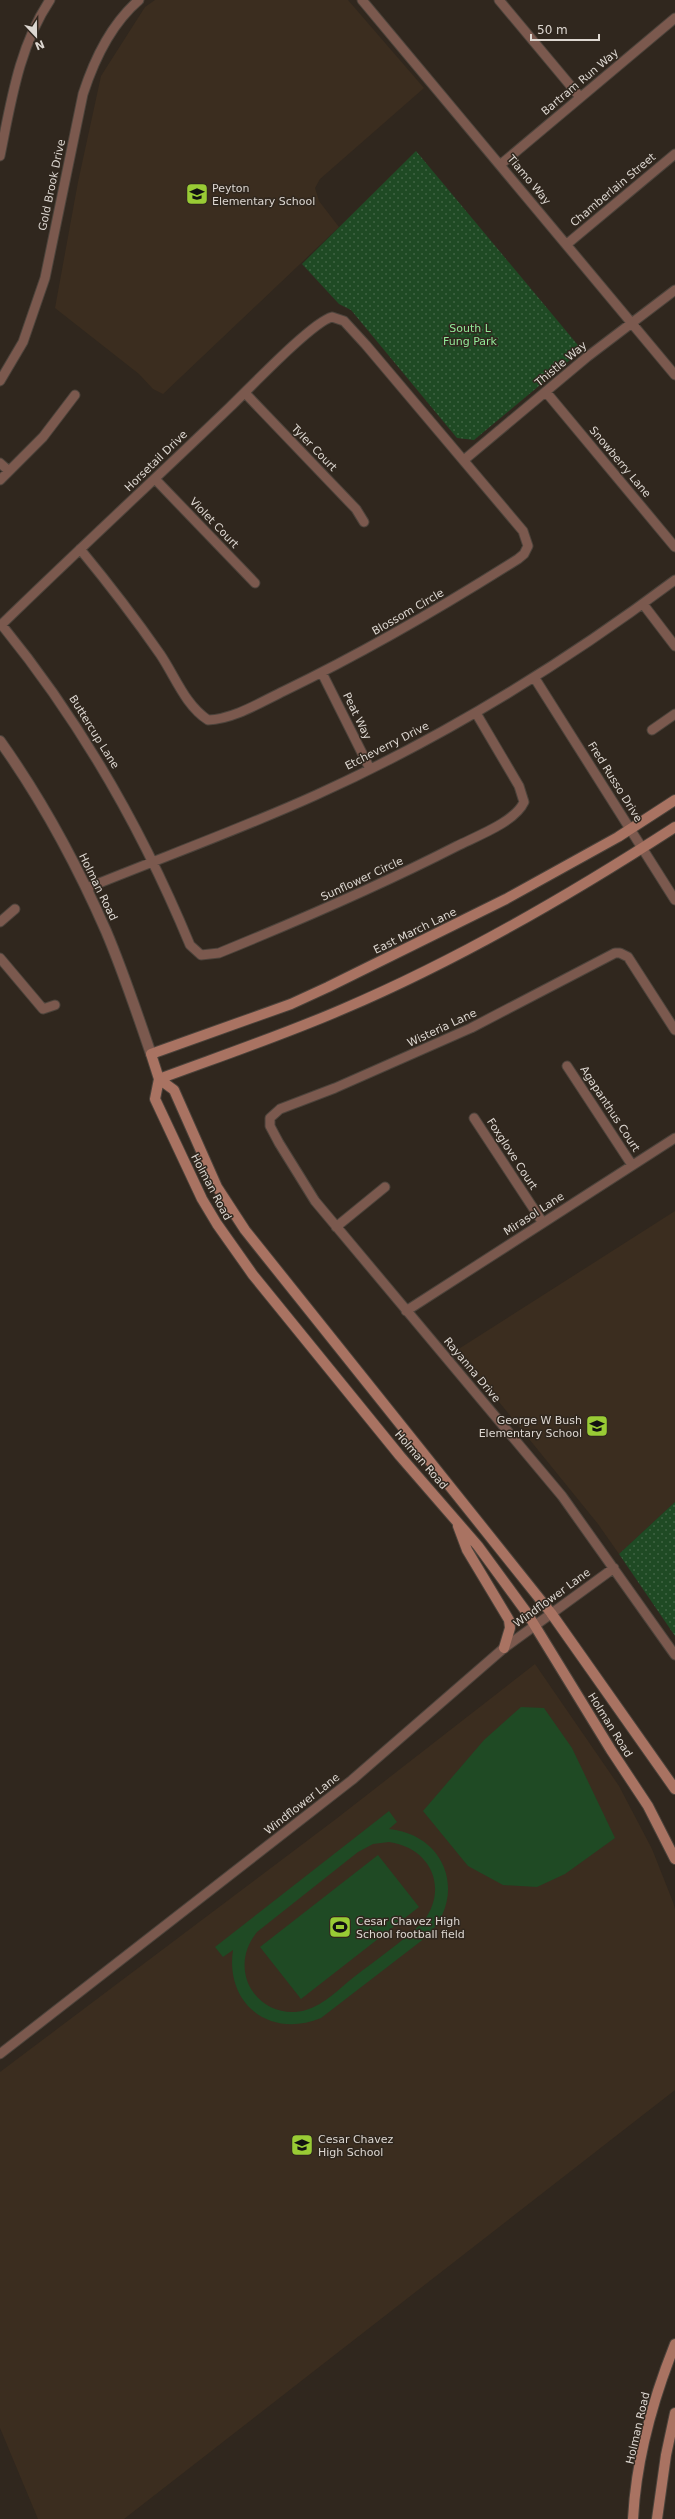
<svg xmlns="http://www.w3.org/2000/svg" width="675" height="2519" font-family="'DejaVu Sans',sans-serif">
<style>
.built{fill:#3b2d1f}
.grass{fill:#1f4a24;fill-rule:evenodd}
.park{fill:url(#park-dots)}
.lines{fill:none;stroke-linecap:round;stroke-linejoin:round}
.minor-casing{stroke:#4c433b;stroke-width:11}
.tertiary-casing{stroke:#4c433b;stroke-width:12}
.secondary-casing{stroke:#4c433b;stroke-width:12}
.minor{stroke:#7b594e;stroke-width:9}
.tertiary{stroke:#7b594e;stroke-width:10}
.secondary{stroke:#a97362;stroke-width:10}
.labels{text-anchor:middle;dominant-baseline:central;stroke-width:3;stroke-linejoin:round;paint-order:stroke}
.street-label{font-size:11px;fill:#ddd7d1;stroke:#30271e}
.poi-label{font-size:11px;fill:#ddd7d1;stroke:#30271e;text-anchor:start}
.park-label{font-size:11px;fill:#93ea99;stroke:#30271e}
</style>
<defs>
<pattern id="park-dots" width="8" height="8" patternUnits="userSpaceOnUse"><rect width="8" height="8" fill="#1f4a24"/><path d="M2 2h.1M6 6h.1" fill="none" stroke="#3f6343" stroke-width="1.8" stroke-linecap="round"/></pattern>
</defs>
<rect width="100%" height="100%" fill="#30271e"/>
<path class="built" d="M155,0H348L424,88L320,179L315,188L319,201L339,227L163,394L153,389L139,374L55,308L78,182L101,76L145,7Z
M675,1211V1502L619,1554L598,1524L457,1350Z
M535,1664L619,1786L652,1849L673,1902L675,1909V2090L124,2519H38L0,2428V2072L336,1819Z"/>
<path class="grass" d="M521,1707L544,1708L572,1748L615,1838L565,1874L537,1887L503,1885L468,1866L423,1811L484,1740Z
M389,1811L397,1822L389,1829C448,1835 468,1898 425,1938L321,2018C270,2039 225,2004 233,1950L223,1957L215,1947ZM389,1842C431,1848 449,1888 423,1922C402,1942 377,1959 354,1977C340,1988 324,2005 306,2010C283,2017 258,2006 248,1983C241,1965 245,1947 257,1932L358,1852L373,1844Z
M378,1855L419,1907L301,1999L260,1947Z"/>
<path class="park" d="M416,151L582,350L474,440L457,438L351,310L339,304L302,264Z
M675,1502V1636L619,1554Z"/>
<g class="lines">
<g class="minor-casing">
<path id="minor" d="M362,0L675,375
M499,0L580,97
M0,156C11,102 19,46 50,0
M500,165L675,18
M567,244L675,154
M0,381L23,342L45,278L83,94C94,60 112,23 139,0
M546,392L675,547
M245,393L356,509L364,522
M464,460L587,357L675,290
M0,463L9,471
M155,479L255,583
M0,480L43,437L75,395
M643,604L675,646
M1,624C81,722 142,829 190,945L201,955L219,953C300,920 379,886 457,846C477,836 515,822 524,802L519,786L476,713
M0,626C76,552 154,480 230,407C249,389 312,322 332,317L344,321L366,345L523,531L528,546L524,554L518,559C442,607 365,652 284,691C261,702 234,719 208,720C185,705 175,676 160,654C135,618 108,583 80,549
M322,673L370,769
M534,677L675,900
M652,730L675,714
M87,888C163,857 241,829 316,795C444,737 563,664 675,580
M0,922L15,909
M0,958L43,1009L55,1005
M675,1030L628,957L620,953H615L471,1028L335,1088L280,1109L270,1118V1126L279,1143L315,1201L562,1496L675,1655
M567,1066L632,1165
M474,1118L543,1223
M336,1227L385,1187
M406,1311L675,1138
M0,2054L352,1780L504,1648L614,1568"/>
</g>
<g class="tertiary-casing">
<path id="tertiary" d="M0,741C42,800 77,865 106,931C123,971 137,1013 151,1054"/>
</g>
<g class="secondary-casing">
<path id="secondary" d="M675,800L618,837L506,899L328,987L291,1004L151,1054L159,1079L155,1099L202,1199L217,1224L253,1275L400,1456L478,1546L527,1613L611,1750L648,1806L675,1859
M159,1079L174,1090L217,1187L245,1230L551,1613L675,1789
M159,1079C221,1056 283,1035 343,1009C458,960 570,895 675,827
M458,1526L467,1550L509,1620L510,1628L504,1648
M633,2519C636,2460 653,2399 675,2344
M657,2519L666,2455L675,2413"/>
</g>
<use href="#minor" class="minor"/>
<use href="#tertiary" class="tertiary"/>
<use href="#secondary" class="secondary"/>
</g>
<defs>
<g id="school-square" transform="scale(1.15)"><rect x="-9" y="-9" width="18" height="18" rx="4" fill="#99cb35" stroke="#30271e"/><path d="M0-5L7-2L0 1L-7-2ZM-4 1L0 2.5L4 1V4Q0 6-4 4Z" fill="#111"/></g>
<g id="stadium-square" transform="scale(1.15)"><rect x="-9" y="-9" width="18" height="18" rx="4" fill="#99cb35" stroke="#30271e"/><path d="M0-5a6.5 5 0 1 0 0 10a6.5 5 0 1 0 0-10ZM-3.5-1.8h7v3.6h-7Z" fill="#111"/></g>
</defs>
<g fill-rule="evenodd">
<use href="#school-square" x="197" y="194"/>
<use href="#school-square" x="597" y="1426"/>
<use href="#stadium-square" x="340" y="1927"/>
<use href="#school-square" x="302" y="2145"/>
</g>
<g class="labels">
<g class="street-label">
<text transform="translate(580 82) rotate(-40)">Bartram Run Way</text>
<text transform="translate(529 180) rotate(50)">Tiamo Way</text>
<text transform="translate(52 185) rotate(-78)">Gold Brook Drive</text>
<text transform="translate(613 190) rotate(-40)">Chamberlain Street</text>
<text transform="translate(561 364) rotate(-40)">Thistle Way</text>
<text transform="translate(314 448) rotate(46)">Tyler Court</text>
<text transform="translate(156 461) rotate(-44)">Horsetail Drive</text>
<text transform="translate(620 462) rotate(50)">Snowberry Lane</text>
<text transform="translate(214 523) rotate(46)">Violet Court</text>
<text transform="translate(408 612) rotate(-30)">Blossom Circle</text>
<text transform="translate(357 716) rotate(64)">Peat Way</text>
<text transform="translate(94 732) rotate(58)">Buttercup Lane</text>
<text transform="translate(387 746) rotate(-27)">Etcheverry Drive</text>
<text transform="translate(615 782) rotate(58)">Fred Russo Drive</text>
<text transform="translate(362 879) rotate(-25)">Sunflower Circle</text>
<text transform="translate(98 887) rotate(64)">Holman Road</text>
<text transform="translate(415 931) rotate(-26)">East March Lane</text>
<text transform="translate(442 1028) rotate(-25)">Wisteria Lane</text>
<text transform="translate(610 1109) rotate(57)">Agapanthus Court</text>
<text transform="translate(512 1154) rotate(57)">Foxglove Court</text>
<text transform="translate(211 1187) rotate(62)">Holman Road</text>
<text transform="translate(534 1214) rotate(-33)">Mirasol Lane</text>
<text transform="translate(472 1370) rotate(50)">Rayanna Drive</text>
<text transform="translate(421 1460) rotate(49)">Holman Road</text>
<text transform="translate(552 1598) rotate(-36)">Windflower Lane</text>
<text transform="translate(610 1725) rotate(58)">Holman Road</text>
<text transform="translate(302 1804) rotate(-38)">Windflower Lane</text>
<text transform="translate(638 2428) rotate(-77)">Holman Road</text>
</g>
<g class="poi-label">
<text x="212" y="188">Peyton<tspan x="212" dy="13">Elementary School</tspan></text>
<text x="582" y="1420" text-anchor="end">George W Bush<tspan x="582" dy="13">Elementary School</tspan></text>
<text x="356" y="1921">Cesar Chavez High<tspan x="356" dy="13">School football field</tspan></text>
<text x="318" y="2139">Cesar Chavez<tspan x="318" dy="13">High School</tspan></text>
</g>
<g class="park-label">
<text x="470" y="328">South L<tspan x="470" dy="13">Fung Park</tspan></text>
</g>
</g>
<g transform="translate(36 36) rotate(158)" stroke="#30271e" stroke-width="3" paint-order="stroke">
<path d="M0-3L7 15L0 10L-7 15Z" fill="#ddd7d1"/>
<text y="-6" font-size="11" font-weight="bold" text-anchor="middle" fill="#ddd7d1">N</text>
</g>
<path d="M531 34v6h68v-6" fill="none" stroke="#ddd7d1" stroke-width="2"/>
<text x="537" y="34" font-size="12" fill="#ddd7d1" stroke="#30271e" stroke-width="3" paint-order="stroke">50 m</text>
</svg>
